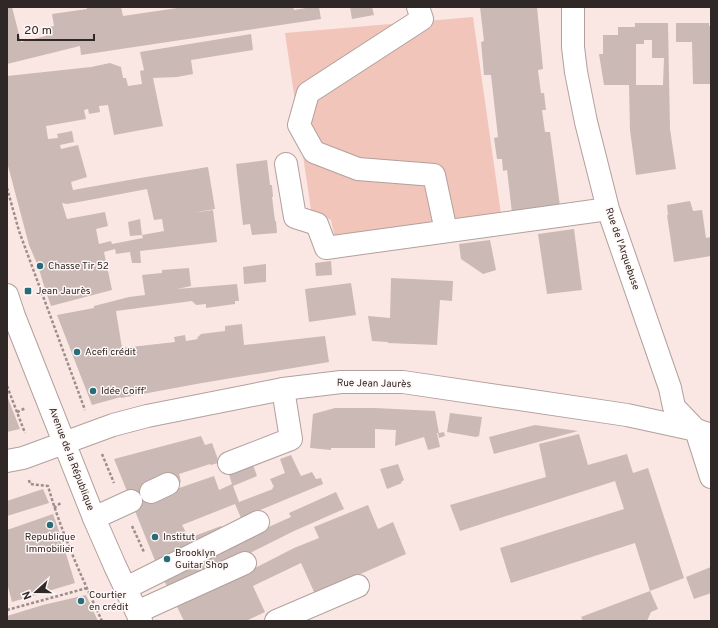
<svg xmlns="http://www.w3.org/2000/svg" width="718" height="628" font-family="Overpass,sans-serif">
<style>
.green{fill:#f1c5ba}
.building{fill:#cbb9b5;fill-rule:evenodd}
.lines{fill:none;stroke-linecap:round;stroke-linejoin:round}
.minor-casing{stroke:#b2a09c;stroke-width:24}
.major-casing{stroke:#b2a09c;stroke-width:24}
.path{stroke:#9c8e8c;stroke-width:2.5;stroke-dasharray:3 2;stroke-linecap:butt}
.minor{stroke:#fff;stroke-width:22}
.major{stroke:#fff;stroke-width:22}
.poi-dot{fill:#266c7a;stroke:#fff7f5;stroke-width:1.5}
.labels{text-anchor:middle;dominant-baseline:central;stroke-width:3;stroke-linejoin:round;paint-order:stroke}
.street-label{font-size:10px;fill:#2f2827;stroke:#fff7f5}
.poi-label{font-size:10px;fill:#2f2827;stroke:#fff7f5;text-anchor:start}
</style>
<rect width="100%" height="100%" fill="#fae7e3"/>
<path class="green" d="M473,17L501,214L335,239L331,220L311,210L285,33Z"/>
<path class="building" d="M7,7H12L21,42L46,36L45,32L49,27L54,26L52,14L87,9V7H121L123,16L184,7H293L294,10L312,7H319L321,19L81,55L80,46L7,64Z
M350,7H372L374,15L352,19Z
M480,7H537L543,69L538,70L541,93H544L546,110H542L545,132H550L560,206L512,213L507,170L503,171L502,159H497L494,138L498,137L491,75H484L481,42L484,41Z
M635,23H668L670,129L676,169L636,175L630,130L629,85H604L599,54H603V35H618V27H635ZM644,40H652V58H664L663,85H636V44H644Z
M676,23H709V26H711V66H710V84H693L692,42H676Z
M251,34L253,50L191,60L193,74L177,77L153,78L163,126L114,135L108,105L99,106L100,112L89,114L88,109L84,110L86,119L46,126L48,139L58,138L57,134L72,131L74,142L60,145L61,149L78,145L87,177L71,182L73,190L146,177L208,167L215,209L193,213L213,210L217,242L140,251L141,263H132L130,252L116,254L115,249L104,252L112,290L51,306L45,289L38,266L29,245L7,162V76L91,67L110,63L121,67L123,78H126L128,86L142,84L140,71L144,70L140,52ZM147,189L154,220L162,219L164,231L142,235L143,238L112,244L111,241L99,244L96,229L108,226L105,212L67,219L62,203L67,204L84,201Z
M267,160L270,185H272L273,197H272L275,221H276L277,233L252,235L250,224L243,225L236,164Z
M690,201L693,211L702,210L706,238L711,237V256L674,262L667,215H668L667,205Z
M140,219L142,235L130,236L128,222Z
M574,229L582,290L547,294L538,234Z
M490,240L496,270L483,274L461,259L459,244Z
M331,261L332,275L316,276L315,263Z
M266,264V282L244,284L243,267Z
M189,268L191,286L177,289L237,284L239,301H235V304L206,308V304L196,305L192,301L116,311L122,348L175,342L174,337L185,335L186,341L198,339L197,338L201,334L225,331V326L242,324L244,345L325,336L329,362L202,383L121,398V397L92,405L57,315L94,308V306L129,297L145,295L142,275L162,273V270Z
M391,278L453,281L452,301L440,300L437,345L388,343V342L372,341L368,316L390,318Z
M351,283L356,315L309,322L305,289Z
M7,396L20,429L7,432Z
M335,408H375L435,411L439,433L444,432L445,436L439,438L438,433H437L440,447L428,450L424,437L395,446L396,430L375,429V448H331V450L310,448L313,414Z
M450,413L482,417L479,436L476,437L447,432Z
M535,425L578,431L494,454L489,437Z
M579,434L588,465L627,454L633,473L648,468L684,578L650,591L635,543L511,583L500,548L624,509L615,481L460,531L450,505L546,477L539,444Z
M201,436L205,445L212,443L219,462L218,463L211,465L210,464L179,474L181,482L174,485L153,497L214,476L219,490L232,484L228,471L252,462L257,476L233,486L239,502L273,489L272,488L274,487L270,479L285,473L280,459L291,455L301,476L312,472L316,479L321,478L323,484L241,518L235,504L182,525L189,538L221,526L225,536L194,560L291,517L289,513L336,492L344,509L294,531L206,575L226,581L259,566L294,548L319,538L314,527L368,505L378,529L393,522L406,554L315,594L301,563L253,586L265,612L246,621H184L158,568L114,459Z
M398,464L404,480L401,482L402,483L387,489L380,469Z
M43,489L49,503L7,516V501Z
M53,514L59,531L75,583L12,602L7,583V530Z
M711,567V593L694,599L686,577Z
M650,591L658,609L651,612L647,621H583L581,617Z
M86,595L98,621H7V616L43,605Z"/>
<g class="lines">
<g class="minor-casing">
<path id="minor" d="M418,7L422,19L308,93L299,125L314,152L358,169L434,175L446,231
M573,7V47L576,72L586,122L608,209L670,388L674,407L696,430L711,477
M286,164L295,217L317,224L326,248L608,209
M229,463L291,439L283,389
M151,492L168,484
M94,518L131,501
M126,588L258,522
M137,612L245,563
M276,621L358,586"/>
</g>
<g class="major-casing">
<path id="major" d="M7,295L14,316L94,518L115,566L141,621
M7,461L23,458L113,425L147,416L283,389L341,382H403L627,415L696,430L711,435"/>
</g>
<path class="path" d="M7,188L19,231L85,410
M7,386L25,433
M17,412L26,408
M102,454L114,483
M29,480L30,484L48,486C61,532 82,578 102,621
M54,508L62,502
M132,526L144,552
M7,610L87,588"/>
<use href="#minor" class="minor"/>
<use href="#major" class="major"/>
</g>
<g class="poi-dot">
<circle cx="40" cy="266" r="4"/>
<rect x="24" y="287" width="8" height="8" rx="2"/>
<circle cx="77" cy="352" r="4"/>
<circle cx="93" cy="391" r="4"/>
<circle cx="50" cy="525" r="4"/>
<circle cx="155" cy="537" r="4"/>
<circle cx="167" cy="559" r="4"/>
<circle cx="81" cy="601" r="4"/>
</g>
<g class="labels">
<g class="street-label">
<text transform="translate(622 249) rotate(71)">Rue de l'Arquebuse</text>
<text transform="translate(374 384) rotate(1)">Rue Jean Jaurès</text>
<text transform="translate(71 459) rotate(69)">Avenue de la République</text>
</g>
<g class="poi-label">
<text x="48" y="266">Chasse Tir 52</text>
<text x="36" y="291">Jean Jaurès</text>
<text x="85" y="352">Acefi crédit</text>
<text x="101" y="391">Idée Coiff'</text>
<text x="50" y="537" text-anchor="middle">Republique<tspan x="50" dy="12">Immobilier</tspan></text>
<text x="163" y="537">Institut</text>
<text x="175" y="553">Brooklyn<tspan x="175" dy="12">Guitar Shop</tspan></text>
<text x="89" y="595">Courtier<tspan x="89" dy="12">en crédit</tspan></text>
</g>
</g>
<rect width="718" height="628" fill="none" stroke="#2f2827" stroke-width="16"/>
<g transform="translate(36 592) rotate(249)" stroke="#fff7f5" stroke-width="3" paint-order="stroke">
<path d="M0-3L7 15L0 10L-7 15Z" fill="#2f2827"/>
<text y="-6" font-size="11" font-weight="bold" text-anchor="middle" fill="#2f2827">N</text>
</g>
<path d="M18 34v6h76v-6" fill="none" stroke="#2f2827" stroke-width="2"/>
<text x="24" y="34" font-size="12" fill="#2f2827" stroke="#fff7f5" stroke-width="3" paint-order="stroke">20 m</text>
</svg>
